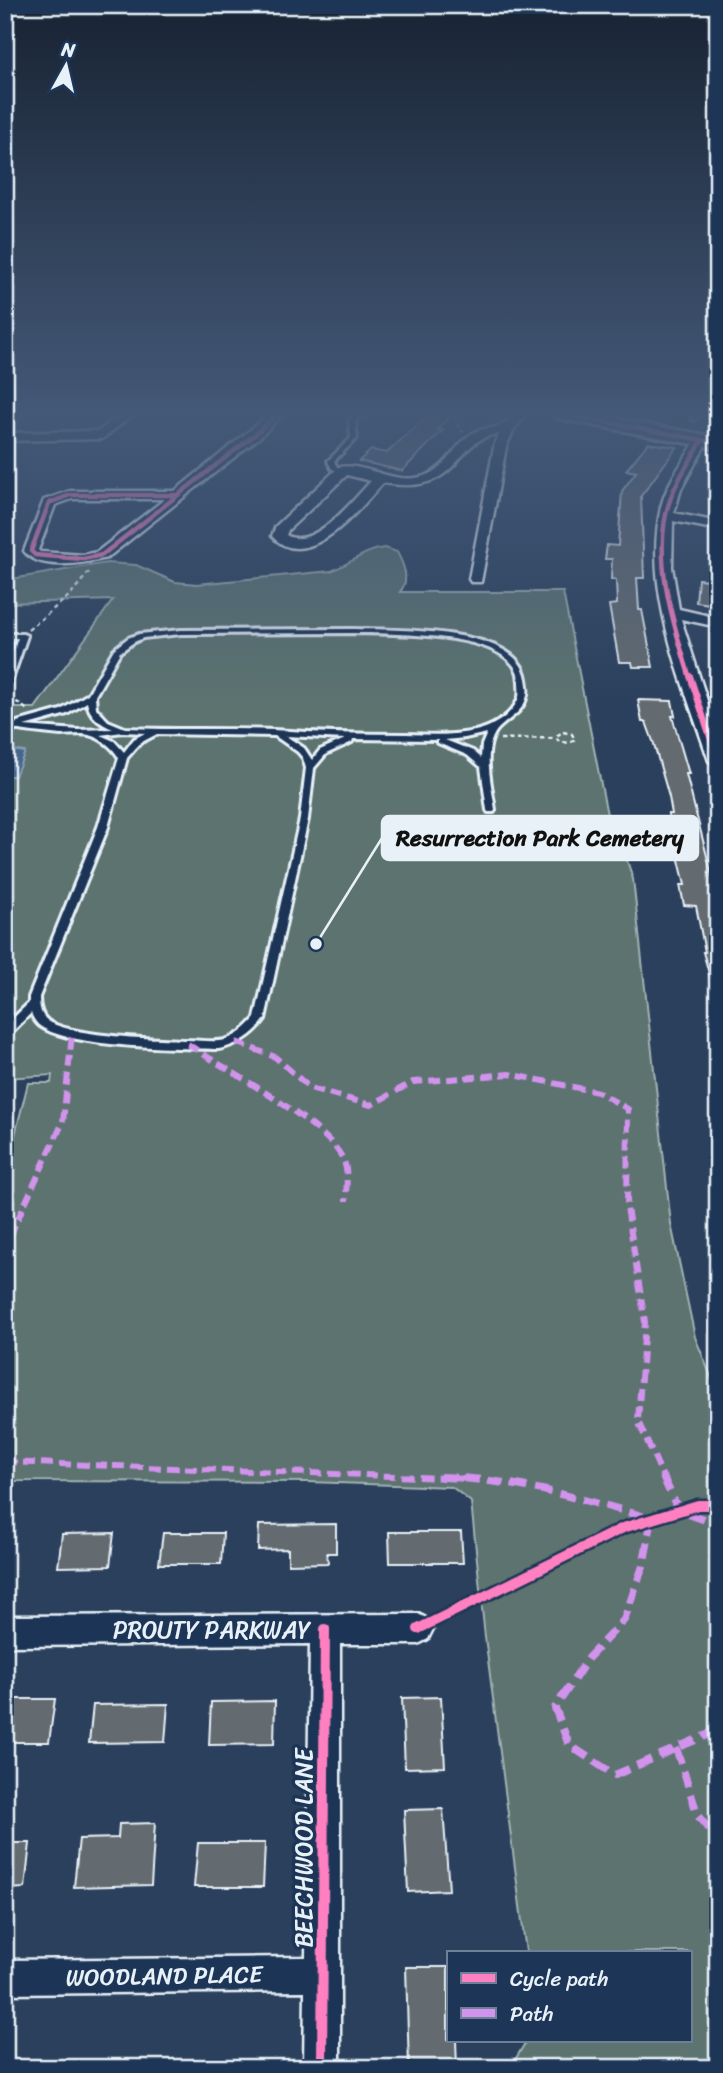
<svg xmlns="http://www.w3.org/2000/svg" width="723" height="2073" font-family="Sriracha,sans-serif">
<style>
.green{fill:#5b736f;stroke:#a2b2b4;stroke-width:2}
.water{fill:#446589;stroke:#869db5;stroke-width:2}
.building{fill:#646a6f;stroke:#e8f1f8;stroke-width:2}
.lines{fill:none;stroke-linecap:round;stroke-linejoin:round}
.lane-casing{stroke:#e8f1f8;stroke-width:6}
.street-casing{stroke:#e8f1f8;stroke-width:5}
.primary-casing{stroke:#e8f1f8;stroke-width:5}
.path{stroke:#e8f1f8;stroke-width:2.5;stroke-dasharray:4.5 3.5;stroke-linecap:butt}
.lane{fill:#1d3557;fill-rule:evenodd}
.street{fill:#1d3557;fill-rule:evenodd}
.primary{fill:#6a706d;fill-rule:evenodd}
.quiet-far1{stroke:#d193ec;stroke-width:6;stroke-dasharray:12 6;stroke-linecap:butt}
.quiet{stroke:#d193ec;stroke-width:8;stroke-dasharray:16 8;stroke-linecap:butt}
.cycleway-far2-casing{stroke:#1d3557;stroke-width:7}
.cycleway-far1-casing{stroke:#1d3557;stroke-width:10}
.cycleway-casing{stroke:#1d3557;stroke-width:15}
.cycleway-far2{stroke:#ff80c0;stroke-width:4.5}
.cycleway-far1{stroke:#ff80c0;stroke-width:6}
.cycleway{stroke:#ff80c0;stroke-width:10}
.labels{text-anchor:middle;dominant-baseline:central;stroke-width:7;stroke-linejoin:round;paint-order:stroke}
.near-street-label{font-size:24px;fill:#e8f1f8;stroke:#1d3557}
.leader{fill:none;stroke:#e8f1f8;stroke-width:2.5}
.callout-dot{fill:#e8f1f8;stroke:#1d3557;stroke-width:2.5}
.callout{fill:#e8f1f8;stroke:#e8f1f8;stroke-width:2.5}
.callout-label{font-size:23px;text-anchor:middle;font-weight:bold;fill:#111}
</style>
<rect width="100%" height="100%" fill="#2b405c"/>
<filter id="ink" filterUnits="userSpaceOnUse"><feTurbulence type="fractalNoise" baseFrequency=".0143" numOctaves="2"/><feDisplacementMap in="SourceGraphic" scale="14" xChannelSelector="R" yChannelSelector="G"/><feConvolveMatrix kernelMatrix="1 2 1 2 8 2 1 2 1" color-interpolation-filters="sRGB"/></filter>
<g filter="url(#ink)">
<path class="green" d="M385,548L397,552C404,565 410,580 400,592H563L611,835L621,842L633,879L671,1224L695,1337L718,1394V2068H510L527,2040H690V1952H526L485,1637L471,1502L452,1487L308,1482L5,1481V1175L28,1083H51L52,1075L5,1078V708H35L113,600L5,603V580L107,563L136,565L175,582L197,584L331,571C350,564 364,550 385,548Z"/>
<path class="water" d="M5,749L25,752L15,776H5Z"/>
<path class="building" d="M430,413H455L437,429L443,430L402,471L359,461L371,450L387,453Z
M648,443L677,447L641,496L644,578H637L639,610H642L653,667H633L632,662H619L609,605L617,604L616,580L611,579L612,559H605L607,545L618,546L622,491L636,472L626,470Z
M698,579L718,581V599L711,598L710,604L696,602Z
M638,700L672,701L675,716H672L689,774H686L718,899V991H714L703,952H705L696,906L684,905L680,885H685L668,814H672L669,797L654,744L646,722H642Z
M336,1524V1553H327L328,1563L288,1564V1549L258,1550L259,1525Z
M389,1532H461L463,1563H390Z
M114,1533L110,1566L58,1567L62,1534Z
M163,1533H223L221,1564H159Z
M441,1697L445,1767L405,1768L402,1698Z
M5,1699H55L49,1742H5Z
M275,1701L274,1744L209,1745L211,1702Z
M168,1704L165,1742L89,1743L93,1705Z
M443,1809L449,1890L408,1892L404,1810Z
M155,1823L151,1885L74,1887L79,1839L118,1838L119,1824Z
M5,1843H30L25,1888L5,1889Z
M198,1843H265L263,1887H194Z
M406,1967H448V2040H456L457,2068H409Z"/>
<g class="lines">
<g class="lane-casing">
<path id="lane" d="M358,413H364L355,421L357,438L334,461L337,467L347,470L344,472L332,469L328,461L351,438L349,420Z
M615,413H621L615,424H611Z
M694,413H700L694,420L691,418Z
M352,629C393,630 519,626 526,679C527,685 528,690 527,695C524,711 511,717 500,727C480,745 492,787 495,810L494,812H488L487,810L481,767L467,755L438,743V740L353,739L352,742L326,754L314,768L308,819L265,1019C253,1036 239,1044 219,1049C179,1048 71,1048 40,1026C36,1023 33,1018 31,1013L9,1035L5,1036V1026L29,1003V997L98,827L119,758C113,747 101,738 89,735C81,733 69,735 61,735C42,733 24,731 5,728V723L16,724L17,722L61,710L88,694L114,649L128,638L139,634L181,630ZM352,633C390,634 499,631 517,671C519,674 518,678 519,681C519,687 520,691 519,697C513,715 493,727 475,731C452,736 429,735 406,734C362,734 318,733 273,730C224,728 175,730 125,728L108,721L96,708L95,696L120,652L134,642L143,638L181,634ZM87,702C89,715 100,724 113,729L78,730L24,726L67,714ZM123,732L145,733L134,739L124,752L114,741L100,735ZM487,733L482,745L481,758L473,751L445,740L465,738ZM157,734L275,736L298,752L303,758L306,768L300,819L255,1018C247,1028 237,1036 225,1040C213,1043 199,1040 187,1040C156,1039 72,1037 48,1021C40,1015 39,1006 39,997L108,827L127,758L140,743ZM286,736L345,739L320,750L312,760L304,748Z
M5,634H23L27,636L9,688L5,690V676L18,638H5Z"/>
</g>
<g class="street-casing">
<path id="street" d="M122,413H135L102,439L5,441V433L99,431Z
M271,413H284L261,436L107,558C85,563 40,572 24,551L44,500L70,491H175ZM72,499H165L97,552L83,555L40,552L38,550L55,505Z
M515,413H527L513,431L506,447L481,582H471L469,579L494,447L499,434C452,438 464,497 383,483C360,508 308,575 272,536L276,526L339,467C367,462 397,489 429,474C448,465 456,443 473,433C495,422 497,435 515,413ZM347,475L371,481C354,499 313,552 286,535L288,530Z
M702,436L708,440L681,489L674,513L718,522V530L673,521L672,567L679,609L718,618V627L681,619L718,735V766L709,761C683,682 642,590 661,507C667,482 684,461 696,440Z
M418,1614L428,1619L433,1629L428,1639L418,1644H340V2068H304L305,1991L5,1994V1960L306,1957L310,1644L5,1646V1616Z"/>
</g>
<g class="primary-casing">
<path id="primary" d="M548,413H586L718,437V449L558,419Z"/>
</g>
<path class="path" d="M449,413H453L460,431H464
M28,630L69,596L90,571
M10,697L29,711
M563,732L572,734L575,740L569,743L558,741L556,736Z
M500,739L556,738"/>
<use href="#lane" class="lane"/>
<use href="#street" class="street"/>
<use href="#primary" class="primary"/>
<path class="quiet-far1" d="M236,1042L275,1057L310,1088L371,1105L413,1082L509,1074L598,1092L628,1109L627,1207L645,1322L638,1421L664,1479
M188,1044C226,1071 323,1120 343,1159C349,1171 346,1187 346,1201
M5,1253L14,1227L63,1122L72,1034
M5,1462L475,1479"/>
<path class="quiet" d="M440,1477C513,1479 583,1499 652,1519L643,1566L624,1620L588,1658L555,1708L569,1745L615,1775L718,1730
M663,1477L679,1511L718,1524
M676,1748L698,1816L707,1827L718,1830"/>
<g class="cycleway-far2-casing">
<path id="cycleway-far2" d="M558,413L718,443
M70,495H178L102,555L83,559L35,555L31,551L49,503Z
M178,495L257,433L278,413
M690,678C673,624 650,553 671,497C678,477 692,459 702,440"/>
</g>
<g class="cycleway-far1-casing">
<path id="cycleway-far1" d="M690,676L718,761"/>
</g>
<g class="cycleway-casing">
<path id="cycleway" d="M418,1629L623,1528L698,1505H718
M322,2068L325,1629"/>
</g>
<use href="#cycleway-far2" class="cycleway-far2"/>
<use href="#cycleway-far1" class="cycleway-far1"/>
<use href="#cycleway" class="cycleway"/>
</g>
</g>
<linearGradient id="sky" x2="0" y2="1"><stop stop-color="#182333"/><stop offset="0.59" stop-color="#445978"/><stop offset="1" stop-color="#445978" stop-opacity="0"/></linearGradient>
<rect width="723" height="703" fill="url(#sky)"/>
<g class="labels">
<g class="near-street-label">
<text x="212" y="1630">PROUTY PARKWAY</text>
<text transform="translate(304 1848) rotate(-90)">BEECHWOOD LANE</text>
<text transform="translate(164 1976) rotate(-1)">WOODLAND PLACE</text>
</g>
</g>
<path class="leader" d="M316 944L382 838"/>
<circle class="callout-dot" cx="316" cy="944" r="7"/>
<rect class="callout" x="382" y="816" width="316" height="44" rx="7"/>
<g class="callout-label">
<text x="540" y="846">Resurrection Park Cemetery</text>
</g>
<rect width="723" height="2073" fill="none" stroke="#1d3557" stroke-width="28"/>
<rect x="14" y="14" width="695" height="2045" fill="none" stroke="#e8f1f8" stroke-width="2.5" filter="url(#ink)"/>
<rect x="447" y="1951" width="245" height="91" fill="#1d3557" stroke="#6e8097" stroke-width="2"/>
<rect x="461" y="1973" width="35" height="10" fill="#ff80c0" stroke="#6e8097" stroke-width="2"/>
<text x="510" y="1986" font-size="21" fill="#e8f1f8">Cycle path</text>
<rect x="461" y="2008" width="35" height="10" fill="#d193ec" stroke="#6e8097" stroke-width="2"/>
<text x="510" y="2021" font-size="21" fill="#e8f1f8">Path</text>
<g transform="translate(66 66) rotate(8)" stroke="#1d3557" stroke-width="5" paint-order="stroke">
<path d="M0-5L12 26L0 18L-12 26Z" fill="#e8f1f8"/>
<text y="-10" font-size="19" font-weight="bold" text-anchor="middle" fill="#e8f1f8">N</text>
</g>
</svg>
